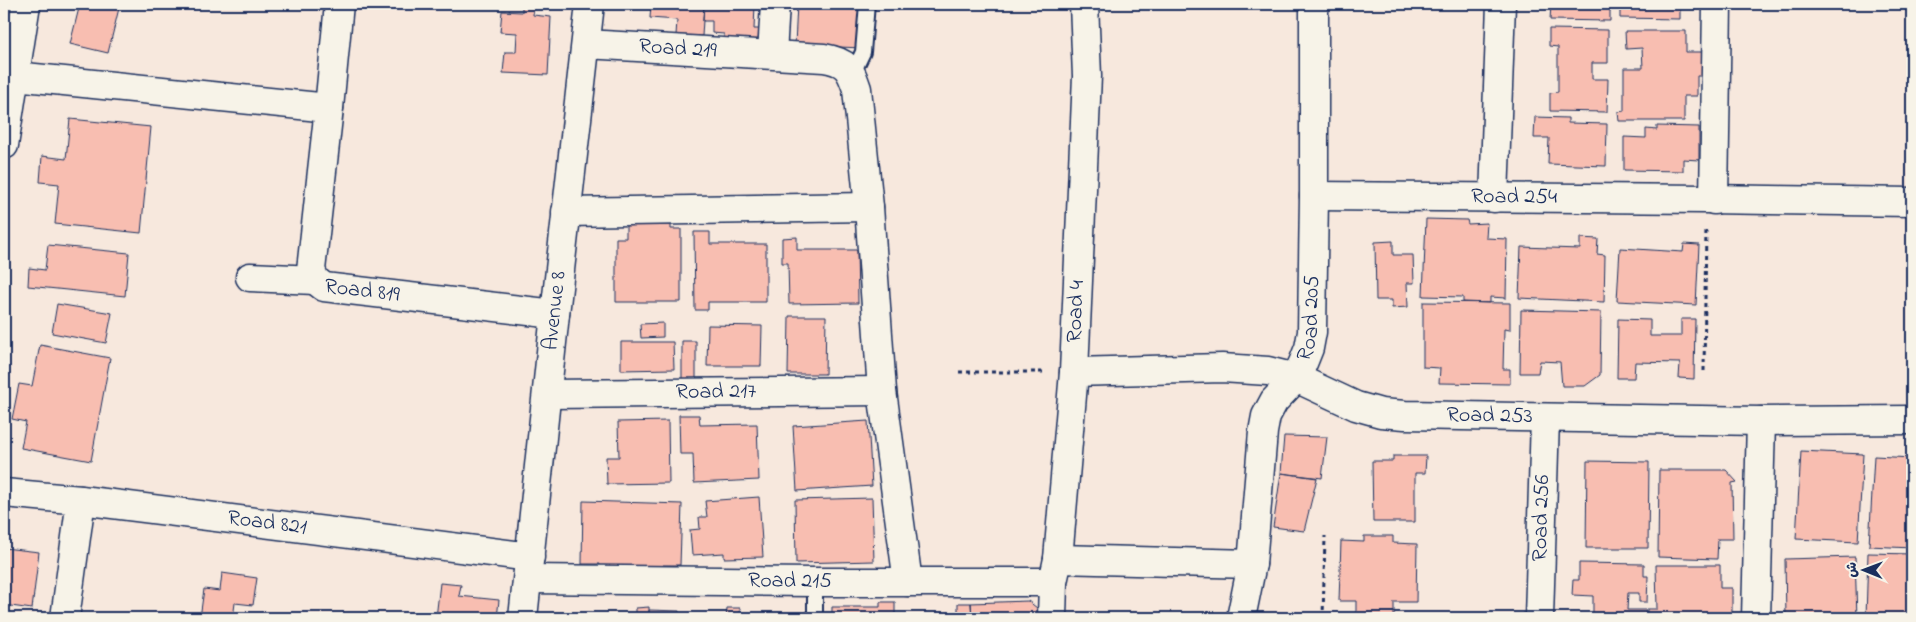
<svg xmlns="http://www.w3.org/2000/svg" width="1916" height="622" font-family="'Indie Flower','Playpen Sans Arabic',sans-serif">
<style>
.building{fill:#f8beb1;stroke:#1b2f5e}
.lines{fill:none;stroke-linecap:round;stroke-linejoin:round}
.service-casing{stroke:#1b2f5e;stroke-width:18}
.minor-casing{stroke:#1b2f5e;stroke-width:31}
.path{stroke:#1b2f5e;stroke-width:3;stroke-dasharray:4 4;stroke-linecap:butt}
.service{stroke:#f7f3e8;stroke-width:14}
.minor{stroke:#f7f3e8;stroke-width:28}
.labels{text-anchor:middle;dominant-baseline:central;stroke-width:5;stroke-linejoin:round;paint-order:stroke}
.street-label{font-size:22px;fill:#1b2f5e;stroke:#f7f3e8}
</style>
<rect width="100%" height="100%" fill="#f7e8dd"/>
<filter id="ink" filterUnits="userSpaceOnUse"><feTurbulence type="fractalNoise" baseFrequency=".02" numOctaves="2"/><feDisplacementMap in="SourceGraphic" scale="10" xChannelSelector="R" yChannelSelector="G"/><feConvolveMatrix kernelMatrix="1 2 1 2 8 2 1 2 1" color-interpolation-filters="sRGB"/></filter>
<g filter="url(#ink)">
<path class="building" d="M80,4H120L108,53L70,44Z
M651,4H704L702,36L676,35L677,20L650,18Z
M704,4H755L754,29H760L759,40L724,39V34L712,33V21H703Z
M797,4H864L862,48L795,45Z
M1551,4H1610V21L1550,20Z
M1620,4H1680V19L1620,18Z
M522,5H534L533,15L551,17L548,75L503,73L505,52H516L517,33L500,32L502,11L522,12Z
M1549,29L1608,30V63H1592V79H1608L1607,112L1550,111V93L1558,92V47L1549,46Z
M1625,31H1686V52H1702V76H1697V96H1684V121H1619L1618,112L1624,111V68H1643L1642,48L1626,49Z
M1535,117L1568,118V123L1607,124L1606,166L1548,164L1549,138H1534Z
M70,119L151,127L141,233L55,224L59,184L40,182L42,156L66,159Z
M1657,126L1699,127V160L1683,159V171L1624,170V137L1646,138V129L1657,130Z
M1426,219L1467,220L1468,224L1487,223L1486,238L1507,239L1506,298L1490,297V303L1463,302V297L1423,296Z
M626,225H671V229H681V302H616V238H626Z
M694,232H710V244H766V302H708V310H695Z
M797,237V250H857L858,303L789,304L788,263H782V238Z
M1580,238L1598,239L1597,254L1605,255L1604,302L1519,298L1521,247L1580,249Z
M1393,241V255H1413L1414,283H1407L1408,307L1392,308V300H1376L1375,242Z
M1684,244L1699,245L1696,305L1617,301L1620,248L1683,252Z
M48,245L129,253L125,296L28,286L29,268L45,270Z
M1423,302L1510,303V330L1504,329L1503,369H1510V384L1439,383L1440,368L1423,367Z
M57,304L112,313L106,343L52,333Z
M1521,310L1601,312L1600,375L1585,386H1562L1560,362L1540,361L1538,373H1520Z
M789,316H826L825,374H788Z
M1618,319L1650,320V336H1681V319H1695L1694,379L1679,378L1680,363L1635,362L1634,378H1617Z
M663,323V337L641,338L640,324Z
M708,325L762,326L761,366H707Z
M682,341H696V382H682Z
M621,342H673L674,369L621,370Z
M40,345L110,358L91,461L21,448L26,422L12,419L19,384L32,386Z
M679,415H699L700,425L757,424L759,480L694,483L693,454H680Z
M668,421L669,483L607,484L606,457H619L618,422Z
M868,421L872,486L797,491L793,426Z
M1284,436L1327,437L1322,478L1281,473Z
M1801,451L1863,454L1858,542L1796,539Z
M1393,456H1426L1425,473H1415V522H1373L1372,461H1393Z
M1874,456L1912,458V548L1869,546Z
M1587,461L1649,462L1648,548H1586Z
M1659,470H1726L1737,482L1732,483L1733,539H1718L1717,559L1658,557Z
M1281,473L1317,478L1304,531L1273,527Z
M759,497L763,557L724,558V553L692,555L690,530L700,529L699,517H707L705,501Z
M872,498L874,561L796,563L795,500Z
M583,501L682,504L680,565H663V574L599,572L600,564H582Z
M1364,536H1393V543L1417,544L1416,602H1394V618H1356V601H1339L1341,541L1364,542Z
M4,548L39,552L32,609L4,605Z
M1868,553L1912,554V618H1866Z
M1855,557L1857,618H1786L1785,559Z
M1579,563L1644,564V576H1648L1647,602H1639V593H1628L1627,610H1646V618H1593V596L1572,595L1573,580H1579Z
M1656,565H1720V588H1732V618H1647V609H1657Z
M222,573L257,578L253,605L235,603L233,618H200L204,589L220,591Z
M440,583L461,585L459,596L499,600L497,618H436Z
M1028,601L1037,608V618H972L971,603Z
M880,602H895V618H832V607H880Z
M958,603H971L972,618H929H958Z
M649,607V618H636V608Z
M727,608H740V617L798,618H726Z
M649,610L679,611L678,618H649Z"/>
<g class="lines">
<g class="service-casing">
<path id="service" d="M852,75L863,52L867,4
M815,582V618"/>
</g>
<g class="minor-casing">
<g id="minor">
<path id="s1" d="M339,4L329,108L311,270L315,280L324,287L555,314"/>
<path id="s2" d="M586,44L824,58C847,62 850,68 857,89L869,207L882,391L908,582"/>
<path d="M772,54L775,4"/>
<path d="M15,76L329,108"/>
<path d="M4,145L26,4"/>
<path id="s3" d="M1314,196L1707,199L1912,202"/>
<path d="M1494,198L1501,4"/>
<path d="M1714,200L1717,4"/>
<path d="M566,212L869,207"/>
<path d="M250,277L315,280"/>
<path id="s4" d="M1074,372L1222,368L1268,371L1296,378L1356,406L1381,413L1405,415L1761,421L1912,420"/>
<path id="s5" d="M548,394L882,391"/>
<path id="s6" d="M4,493L81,500L530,557"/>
<path d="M1058,559L1252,564"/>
<path id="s7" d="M528,579L815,582H1053"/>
<path d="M65,618L81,500"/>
<path id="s8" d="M523,618L555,314L590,4"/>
<path id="s9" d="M1052,618L1053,582L1058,559L1074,372L1087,76L1084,4"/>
<path id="s10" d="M1241,618L1252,564L1263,432L1266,416L1274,401L1296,378L1303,363L1309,348L1312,332L1314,196V4"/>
<path id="s11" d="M1539,618L1545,418"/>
<path d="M1756,618L1761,421"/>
</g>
</g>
<path class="path" d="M1704,371L1706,227
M959,372H1046
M1323,618L1325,536"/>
<use href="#service" class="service"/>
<use href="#minor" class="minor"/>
</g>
</g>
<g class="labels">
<g class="street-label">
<text stroke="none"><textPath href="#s2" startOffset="92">Road 219</textPath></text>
<text stroke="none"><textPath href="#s3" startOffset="200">Road 254</textPath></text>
<text stroke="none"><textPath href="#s1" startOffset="328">Road 819</textPath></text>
<text stroke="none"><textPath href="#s8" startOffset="309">Avenue 8</textPath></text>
<text stroke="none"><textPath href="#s9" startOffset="308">Road 4</textPath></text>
<text stroke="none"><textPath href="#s10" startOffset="315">Road 205</textPath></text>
<text stroke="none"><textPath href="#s5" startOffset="168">Road 217</textPath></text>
<text stroke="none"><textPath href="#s4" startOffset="424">Road 253</textPath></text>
<text stroke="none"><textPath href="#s11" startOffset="100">Road 256</textPath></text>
<text stroke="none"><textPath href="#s6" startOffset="265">Road 821</textPath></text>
<text stroke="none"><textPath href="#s7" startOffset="262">Road 215</textPath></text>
</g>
</g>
<rect width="1916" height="622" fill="none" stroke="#f7f3e8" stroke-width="20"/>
<rect x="10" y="10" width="1896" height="602" fill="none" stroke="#1b2f5e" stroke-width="2" filter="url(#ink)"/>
<g transform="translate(1864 570) rotate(271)" stroke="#f7f3e8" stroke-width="4" paint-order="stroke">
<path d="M0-4L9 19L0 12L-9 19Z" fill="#1b2f5e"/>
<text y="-8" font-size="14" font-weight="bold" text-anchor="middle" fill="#1b2f5e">ش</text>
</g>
</svg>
